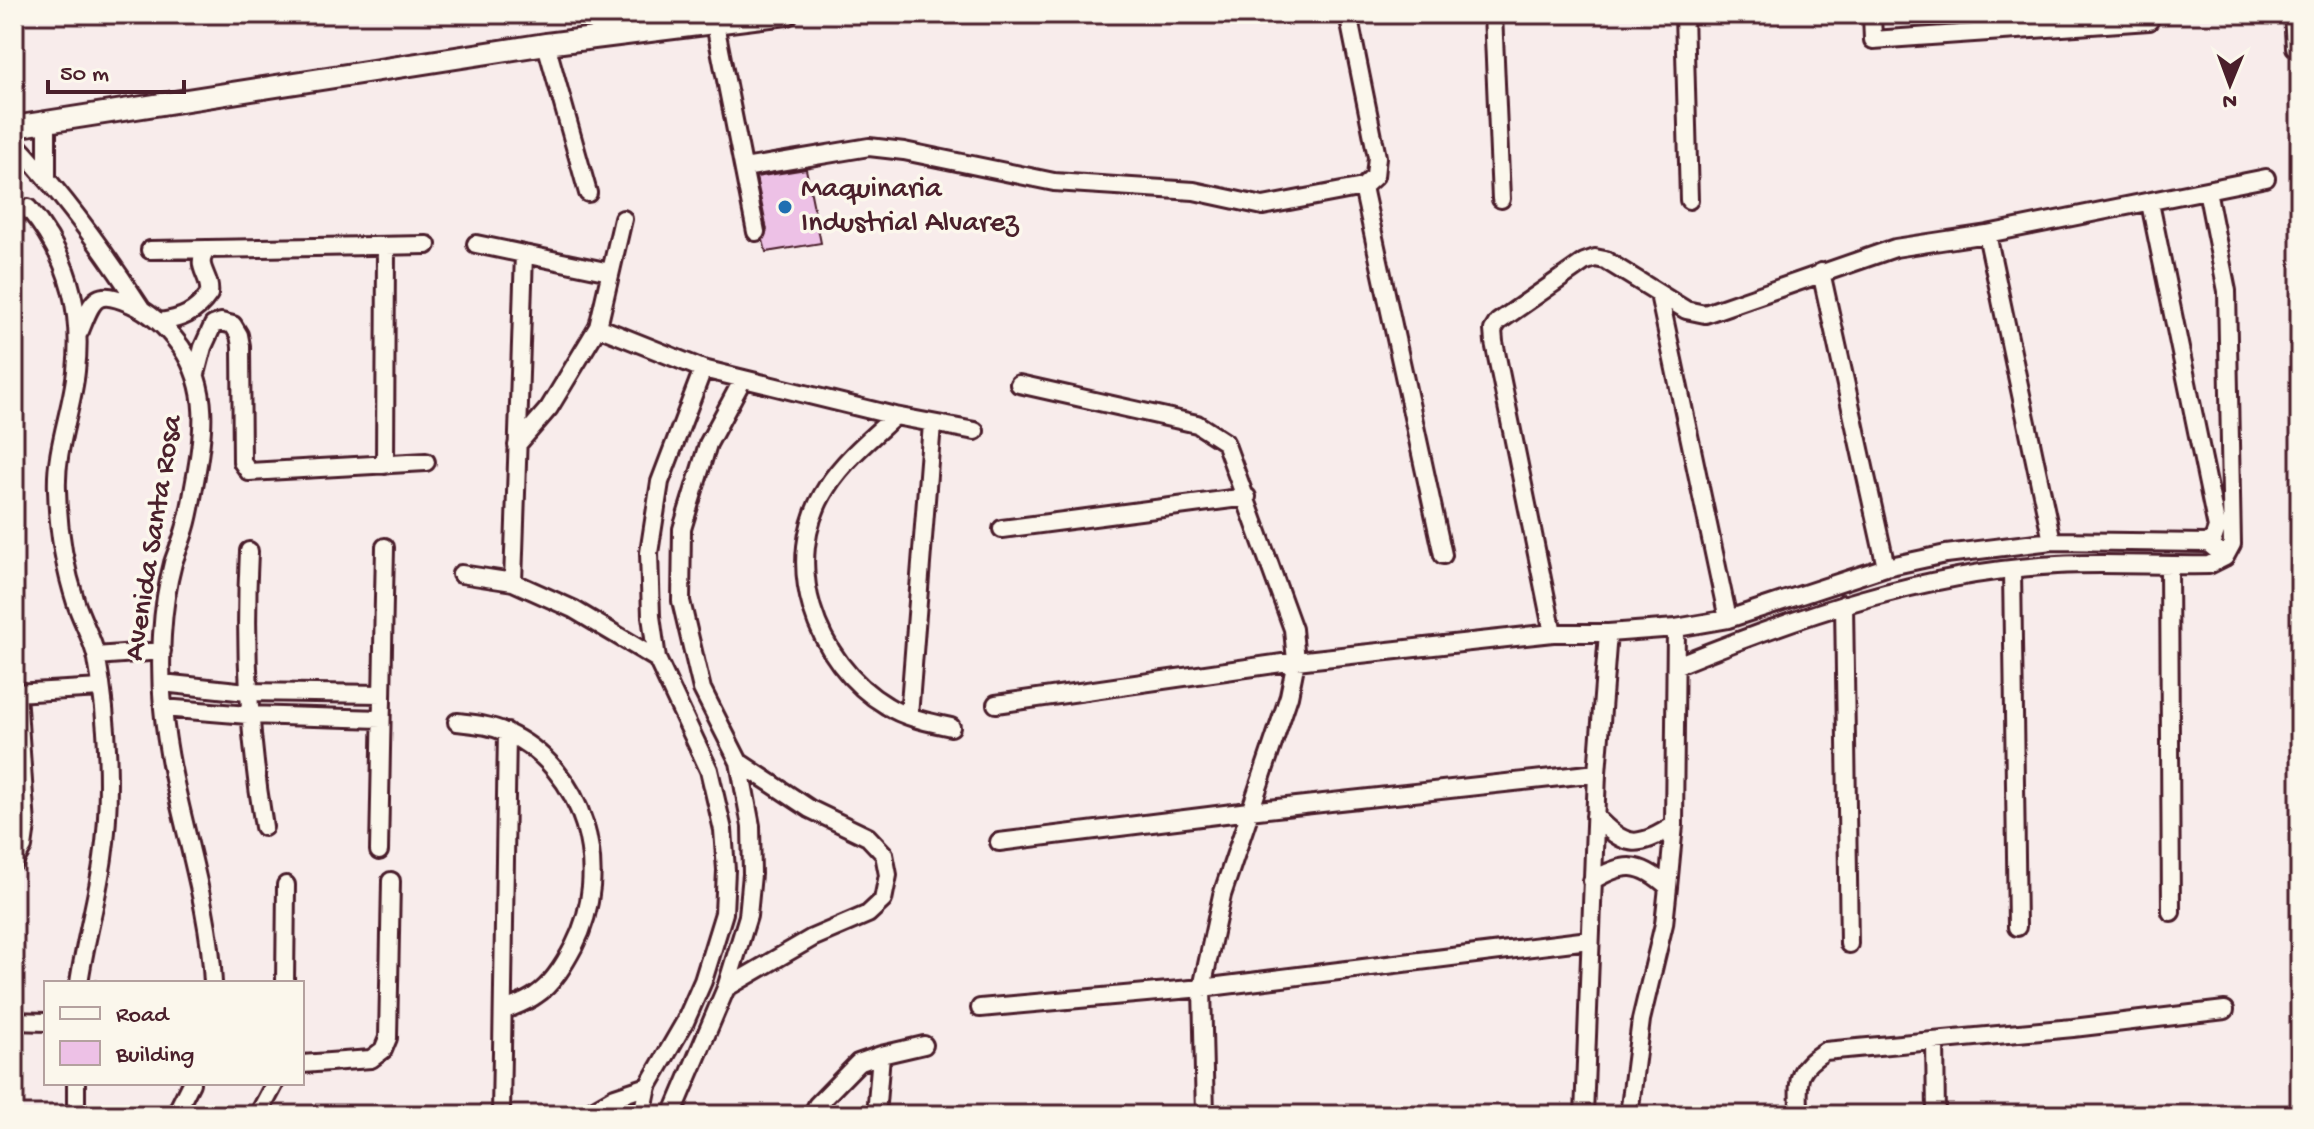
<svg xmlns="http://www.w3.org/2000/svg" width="2314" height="1129" font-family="'Gochi Hand',sans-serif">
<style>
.building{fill:#edc1e6;stroke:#4a1f2b;stroke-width:2}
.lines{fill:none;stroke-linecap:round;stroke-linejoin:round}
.minor-casing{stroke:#4a1f2b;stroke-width:22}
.tertiary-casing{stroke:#4a1f2b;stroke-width:26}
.path{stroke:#4a1f2b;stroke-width:3;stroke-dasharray:2 6;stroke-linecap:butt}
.minor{stroke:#fbf7ec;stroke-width:16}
.tertiary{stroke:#fbf7ec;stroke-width:20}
.poi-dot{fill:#1f6fb2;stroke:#fbf7ec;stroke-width:3}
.labels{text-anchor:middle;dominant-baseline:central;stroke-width:7;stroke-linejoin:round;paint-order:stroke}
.poi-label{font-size:30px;fill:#4a1f2b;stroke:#fbf7ec;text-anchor:start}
.street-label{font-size:30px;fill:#4a1f2b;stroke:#fbf7ec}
</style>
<rect width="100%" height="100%" fill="#f8eceb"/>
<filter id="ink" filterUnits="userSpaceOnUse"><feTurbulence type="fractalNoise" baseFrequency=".0125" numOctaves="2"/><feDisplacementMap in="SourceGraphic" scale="16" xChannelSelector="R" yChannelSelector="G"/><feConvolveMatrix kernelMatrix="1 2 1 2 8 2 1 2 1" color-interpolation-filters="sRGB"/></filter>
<g filter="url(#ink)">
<path class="building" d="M806,169L821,243L766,252L763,240L767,230L756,177Z"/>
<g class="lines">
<g class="minor-casing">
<path id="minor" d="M1493,14L1501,199
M1684,14L1689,200
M1872,14L1873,40L2149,21
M2293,14L2295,47
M715,24L756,232
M546,44L588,193
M14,142C62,193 103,249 141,308
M744,168L869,147L904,151L1054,182L1194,191L1263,206L1363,187L1375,176L1377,157L1348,14
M47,176V121
M1363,187L1443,555
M2150,203L2217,528L2214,537L2208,543
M28,208C68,255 83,309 76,371C72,411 55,449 57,490C58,529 64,566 76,603C82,621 93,640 97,659C108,720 112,797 103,858C97,900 85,941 79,983
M1987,234L2052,541
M476,244L610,272
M150,250L427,245
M1821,272L1886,567
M1659,294L1728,619
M160,322C181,319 196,313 209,294C212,275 192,266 208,249
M598,327L703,369L895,416L975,431
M80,331C93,299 95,288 131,304C152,313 167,328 181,347C210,389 204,433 195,481C192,497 190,513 185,529C182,540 177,551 173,563C161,608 159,662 163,708C171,801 209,890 213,983
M196,374L203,347L213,325L221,322L233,325L239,335L241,346L242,462L249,472L426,462
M1019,384L1197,424L1225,442L1293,629L1296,661L1289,696L1222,895L1202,988L1205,1115
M895,416C872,437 844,460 827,487C779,561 815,663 887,706C906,718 929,722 951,727
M517,445L549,408L598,327L623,219
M385,465L386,246
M1002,529L1247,497
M249,551C244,646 248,733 264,827
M2169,566L2171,912
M2012,570L2017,927
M461,574L513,582L573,609L657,659
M513,582L524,254
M1844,604L1849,944
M1553,633L1494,342L1493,330L1498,322L1584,262L1595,258L1605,260L1686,310L1705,314L1895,248L1987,234L2266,178
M96,656L162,651
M1677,665C1798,616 1925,572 2057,565C2107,562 2159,566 2209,565L2225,557L2232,544L2227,291L2207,190
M162,683L247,692L382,694
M14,693L101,688
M996,704L1296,661L1553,633H1608L1676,628L1728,619L1886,567L1946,554L2052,541L2208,543L2225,557
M163,708L248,715L381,719
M909,716L932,424
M457,722C474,724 490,725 505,732C586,768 613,871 574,946C565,963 553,984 536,995C527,1002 514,1006 503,1011
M1595,816C1625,848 1638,849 1674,825
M999,842L1249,811L1597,773
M379,851L385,547
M14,862L23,847L26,826L17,693
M1592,881C1623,862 1640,861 1668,887
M285,983L286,885
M726,988L812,938L868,914L883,900L888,875L884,854L868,837L810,809L739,762
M980,1008L1202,988L1589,940
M14,1021L46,1022
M1935,1041L1936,1115
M302,1064L371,1059L383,1050L388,1038L391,881
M76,1115V1083
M175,1115L191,1083
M258,1115L275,1083
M501,1115L507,732
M584,1115L615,1097L648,1086
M642,1115L648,1086L685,1022L703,981L724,913L726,870L723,830L709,770L657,659L651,616L649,553L660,482L703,369
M672,1115L726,988L748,916L752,874L751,826L739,762L702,689L681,601L682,529L708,444L743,379
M812,1115L817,1105L858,1063L881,1055L924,1045
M876,1115L881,1055
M1584,1115L1597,773L1608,633
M1629,1115L1641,1020L1664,924L1668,887L1674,825L1676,628
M1799,1115C1799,1081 1793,1071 1825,1051L2073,1028L2225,1010"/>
</g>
<g class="tertiary-casing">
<path id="tertiary" d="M14,127L546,44L787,14"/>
</g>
<path class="path" d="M95,981L115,983"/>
<use href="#minor" class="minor"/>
<use href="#tertiary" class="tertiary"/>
</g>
</g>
<circle class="poi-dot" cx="785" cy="207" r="8"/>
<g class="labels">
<g class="poi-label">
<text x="801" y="190">Maquinaria<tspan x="801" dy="34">Industrial Alvarez</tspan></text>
</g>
<g class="street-label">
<text transform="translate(155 538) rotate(-81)">Avenida Santa Rosa</text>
</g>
</g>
<rect width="2314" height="1129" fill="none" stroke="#fbf7ec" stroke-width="48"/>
<rect x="24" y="24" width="2266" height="1081" fill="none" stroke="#4a1f2b" stroke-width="3" filter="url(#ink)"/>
<rect x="44" y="981" width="260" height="104" fill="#fbf7ec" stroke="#b4a19f" stroke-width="2"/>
<rect x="60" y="1007" width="40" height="12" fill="#fbf7ec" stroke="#b4a19f" stroke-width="2"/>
<text x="116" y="1021" font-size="24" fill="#4a1f2b">Road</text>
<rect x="60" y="1041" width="40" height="24" fill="#edc1e6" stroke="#b4a19f" stroke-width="2"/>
<text x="116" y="1061" font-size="24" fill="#4a1f2b">Building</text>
<g transform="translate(2230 84) rotate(181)" stroke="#fbf7ec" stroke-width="6" paint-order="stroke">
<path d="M0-6L14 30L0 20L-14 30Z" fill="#4a1f2b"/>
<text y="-12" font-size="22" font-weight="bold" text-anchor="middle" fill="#4a1f2b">N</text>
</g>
<path d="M48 80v12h136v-12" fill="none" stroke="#4a1f2b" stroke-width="4"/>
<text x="60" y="80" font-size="24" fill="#4a1f2b" stroke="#fbf7ec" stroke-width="6" paint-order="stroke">50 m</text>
</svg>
